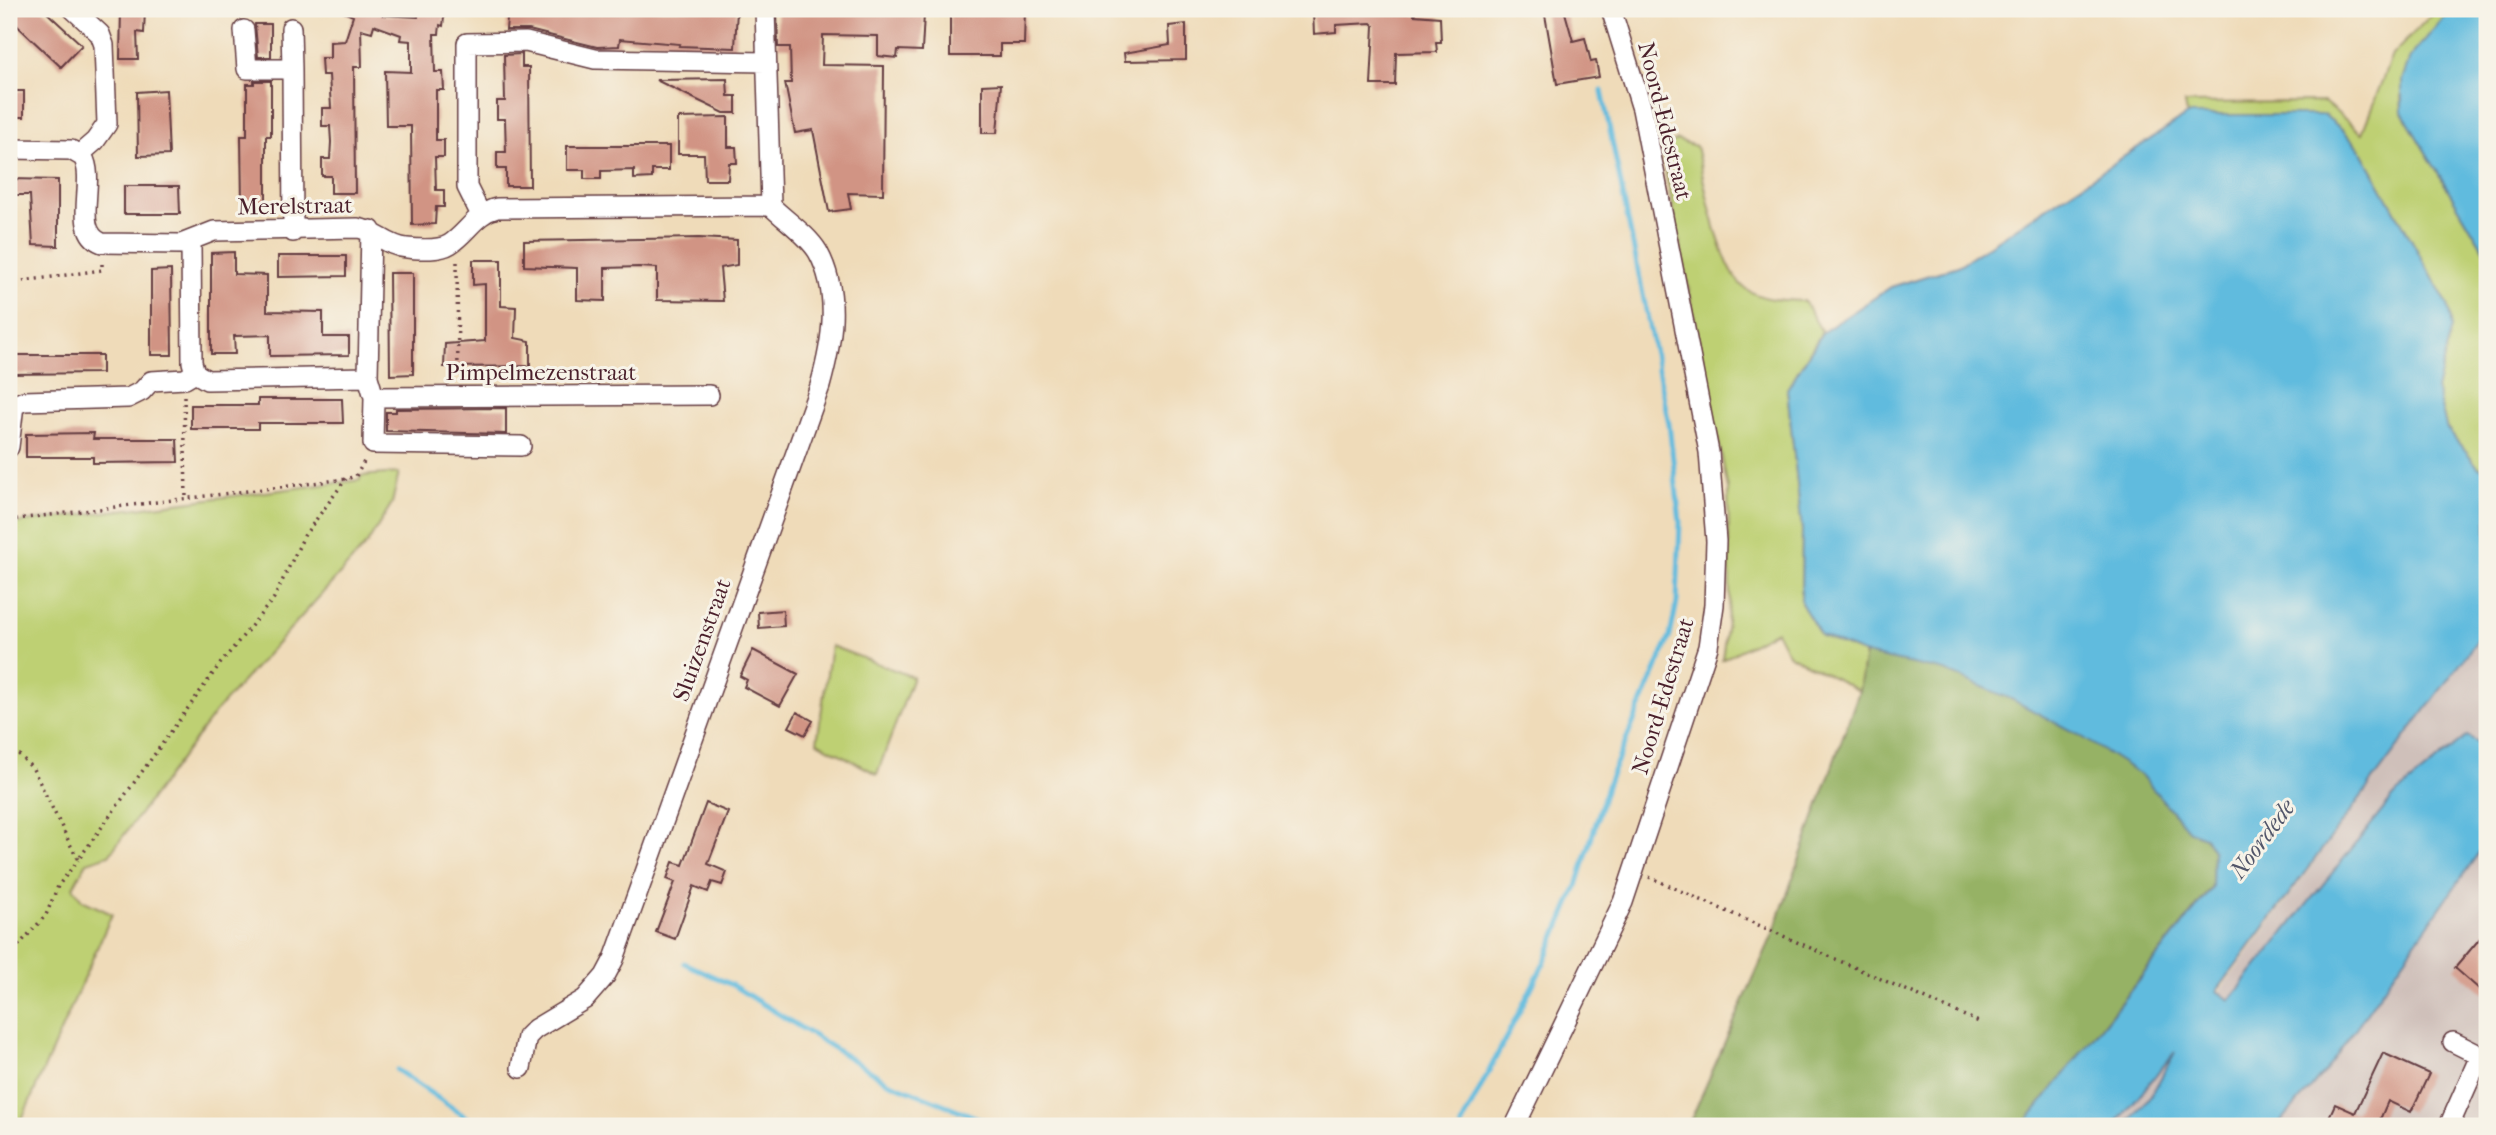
<svg xmlns="http://www.w3.org/2000/svg" width="2496" height="1135" font-family="'IM FELL French Canon',serif">
<style>
.industrial{fill:#cfc0ba}
.green{fill:#bed073;stroke:#84784f;stroke-width:2}
.forest{fill:#96b265;stroke:#706848;stroke-width:2}
.water{fill:#61bbde;stroke:#566d84;stroke-width:2}
.lines{fill:none;stroke-linecap:round;stroke-linejoin:round}
.stream{stroke:#61bbde;stroke-width:5}
.building{fill:#d19484}
.minor-casing{stroke:#633b40;stroke-width:22}
.path{stroke:#633b40;stroke-width:3.5;stroke-dasharray:2 5;stroke-linecap:butt}
.minor{stroke:#fff;stroke-width:19}
.labels{text-anchor:middle;dominant-baseline:central;stroke-width:6;stroke-linejoin:round;paint-order:stroke}
.street-label{font-size:23px;fill:#4a1f2b;stroke:#f7f3e8}
.water-label{font-size:24px;font-style:italic;fill:#52566a;stroke:#f7f3e8}
</style>
<rect width="100%" height="100%" fill="#f7f3e8"/>
<filter id="ink" filterUnits="userSpaceOnUse"><feTurbulence type="fractalNoise" baseFrequency=".0143" numOctaves="2"/><feDisplacementMap in="SourceGraphic" scale="14" xChannelSelector="R" yChannelSelector="G"/><feConvolveMatrix kernelMatrix="1 2 1 2 8 2 1 2 1" color-interpolation-filters="sRGB"/></filter>
<filter id="wash" filterUnits="userSpaceOnUse"><feTurbulence type="fractalNoise" baseFrequency=".00686" numOctaves="4" result="noise"/><feDisplacementMap in="SourceGraphic" scale="28" xChannelSelector="R" yChannelSelector="G"/><feGaussianBlur stdDeviation="1.57" result="paint"/><feColorMatrix in="noise" values="0 0 0 0 0 0 0 0 0 0 0 0 0 0 0 0 0 1.4 0 .05"/><feComposite in="paint" operator="in"/></filter>
<g filter="url(#wash)">
<rect width="100%" height="100%" fill="#efdbb9"/>
<path class="industrial" d="M2487,627V1126H2114L2178,1048Z"/>
<path class="green" d="M2437,9H2455L2442,20L2401,96L2402,112L2487,255V470L2478,467L2447,429L2436,389L2452,328L2448,305L2362,152L2343,130L2324,115H2187L2185,103L2324,102L2362,133L2392,55Z
M1677,140L1696,146C1704,179 1719,271 1746,289C1764,301 1784,300 1804,301L1822,332L1787,389L1802,530L1801,603L1821,636L1865,654L1859,691L1788,654L1776,631L1722,660L1730,598L1728,489L1663,158L1668,146Z
M399,473L392,503L367,544L217,710L109,855L87,862L73,887L82,900L112,914L19,1126H9V524L360,480V476Z
M831,646L913,677L877,774L817,742Z"/>
<path class="forest" d="M1865,654C1891,659 1918,663 1943,670C1995,685 2100,741 2141,775C2164,795 2175,826 2205,837L2213,850L2212,887L2023,1126H1688L1773,934L1859,691Z"/>
<path class="water" d="M2455,9H2487V255L2402,112V80L2410,57L2442,20Z
M2187,115H2324L2343,130L2362,152L2448,305L2452,328L2436,389L2447,429L2478,467L2487,470V627L2217,991L2230,1000L2394,796L2467,736L2481,744L2487,753V841L2325,1072L2277,1126H2125L2151,1096L2175,1052L2114,1126H2023L2212,888L2213,850L2205,837L2189,831L2141,775L2079,735L2011,699L1945,671L1865,654L1821,636L1801,603L1802,530L1787,389L1823,332L1891,287L1958,266Z"/>
<g class="lines">
<path class="stream" d="M684,963L732,985L888,1082L998,1126
M397,1070L479,1126
M1461,1126L1544,963L1577,886L1608,783L1670,636L1677,602L1680,522L1669,424L1602,91"/>
</g>
<g id="blocks">
<path class="building" d="M9,9H43L82,45L61,67L9,18Z
M121,9H145L144,33L137,32L138,59H120Z
M337,9H385L383,15L418,17L419,9H445L443,26L440,25L439,34H434L435,72H443L444,90H436V140H444V157H435L436,190H444V207H436L435,224L412,225L411,126H386L385,71L411,72V41L400,40L401,35L374,25L372,32L361,29L362,67H354L355,193H331V176H322V159H330L331,142L330,126H322V108H331L329,75H322L321,58H330V42L345,41L353,16Z
M508,9H737L735,48L679,46L680,44L620,39L619,46L597,47L529,30H506Z
M777,9H906V14H924L922,51L898,50L897,58L878,56V36L823,35L822,65L884,66L883,194L848,193L851,209L829,212L813,130L795,133L785,83H791L790,47H778Z
M950,9H1025L1024,44H1000V56H950Z
M1337,9H1415L1414,15L1440,17L1441,42H1436L1437,52L1396,53L1395,85H1371L1374,26L1371,23L1336,25V32L1314,34L1313,12Z
M1544,9H1564L1573,41L1585,38L1591,62L1596,61L1599,77L1557,84Z
M255,24H271V57H258Z
M1186,24V60L1125,61L1124,53L1170,45L1169,26Z
M522,54V67H529L530,186H506V169H497V152H506L505,119H497V101H505L504,55Z
M727,79L728,96H736V113H724L656,80Z
M254,81H271V136H266V203H242L241,136H247V84H254Z
M1001,84L997,133H982V85Z
M166,90L169,155L138,156L137,92Z
M9,91H24V117H9Z
M728,117V147H736L737,163H729L728,180H705L704,154H678V118Z
M567,146H669V170H652V178L634,179V170L601,171V179H584V170H567Z
M9,179L58,180V246L33,245L30,195H9Z
M124,186H179L180,214H124Z
M699,238L737,240V265L720,268L723,301L657,300V268L639,267L605,268V301L577,300V268L524,266V241Z
M234,252V274L267,275V311L323,312V337H349V355L270,356V335L234,336L235,354H211V253Z
M278,256H346V276L278,277Z
M473,260H501V306L516,307L515,338L530,341V366L444,367L445,344L485,341V284L473,285Z
M171,270L172,355H151V271Z
M389,273H413V374L390,375Z
M9,355H102V373L9,374Z
M258,399H342L343,423H258V429H191V405H258Z
M506,408V434L386,431V412H396V409Z
M94,433L93,439H177L178,462L93,463V457H26V434Z
M783,610L784,626L759,628L758,612Z
M753,650L798,674L780,706L744,687L747,680L740,676Z
M797,712L813,721L805,735L789,727Z
M706,803L728,812L708,864L727,872L722,885L712,882L708,892L694,886L675,939L656,932L675,882L667,879L673,862L683,865Z
M2487,930V996L2455,968Z
M2383,1053L2429,1074L2411,1112L2388,1101L2378,1124L2383,1126H2325L2335,1104L2355,1113Z"/>
</g>
</g>
<g filter="url(#ink)">
<use href="#blocks" fill-opacity="0" stroke="#633b40" stroke-width="2"/>
<g class="lines">
<g class="minor-casing">
<path id="minor" d="M73,9L100,34L104,45L107,124L95,141L80,154
M765,9L771,206
M291,28L292,69
M244,30L247,69H292L293,232
M9,149L71,150L83,157C97,181 71,231 102,243L181,244L214,231L358,228C376,231 388,247 407,248C420,249 439,251 450,244C467,233 476,213 497,208L771,206
M481,215L467,187V43L526,42L595,59L765,62
M371,230L368,377L374,397L373,444L521,446
M191,243L192,362L195,373L207,380L368,377
M374,397L709,395
M9,447L14,405L24,401L128,398L142,391L151,381L185,379L195,373
M2453,1042L2487,1059
M521,1068L527,1037L535,1029L585,999L605,976L614,959L820,386C832,343 841,294 818,252C807,234 786,221 771,206
M1515,1126L1623,902L1708,647L1714,605L1716,541L1709,452L1642,109L1611,9
M2449,1126L2480,1056"/>
</g>
<path class="path" d="M457,262L458,381
M9,283L102,270V260
M184,396L186,499
M9,520L346,479L356,476L366,458
M9,744L33,769L78,860L220,664L274,598L304,536L346,479
M1649,877L1981,1023
M9,956L46,915L58,886L78,860"/>
<use href="#minor" class="minor"/>
</g>
</g>
<g class="labels">
<g class="street-label">
<text transform="translate(1665 121) rotate(76)">Noord-Edestraat</text>
<text transform="translate(295 206) rotate(-1)">Merelstraat</text>
<text x="541" y="372">Pimpelmezenstraat</text>
<text transform="translate(702 640) rotate(-70)">Sluizenstraat</text>
<text transform="translate(1663 696) rotate(-73)">Noord-Edestraat</text>
</g>
<g class="water-label">
<text transform="translate(2262 839) rotate(-53)">Noordede</text>
</g>
</g>
<rect width="2496" height="1135" fill="none" stroke="#f7f3e8" stroke-width="35"/>
</svg>
